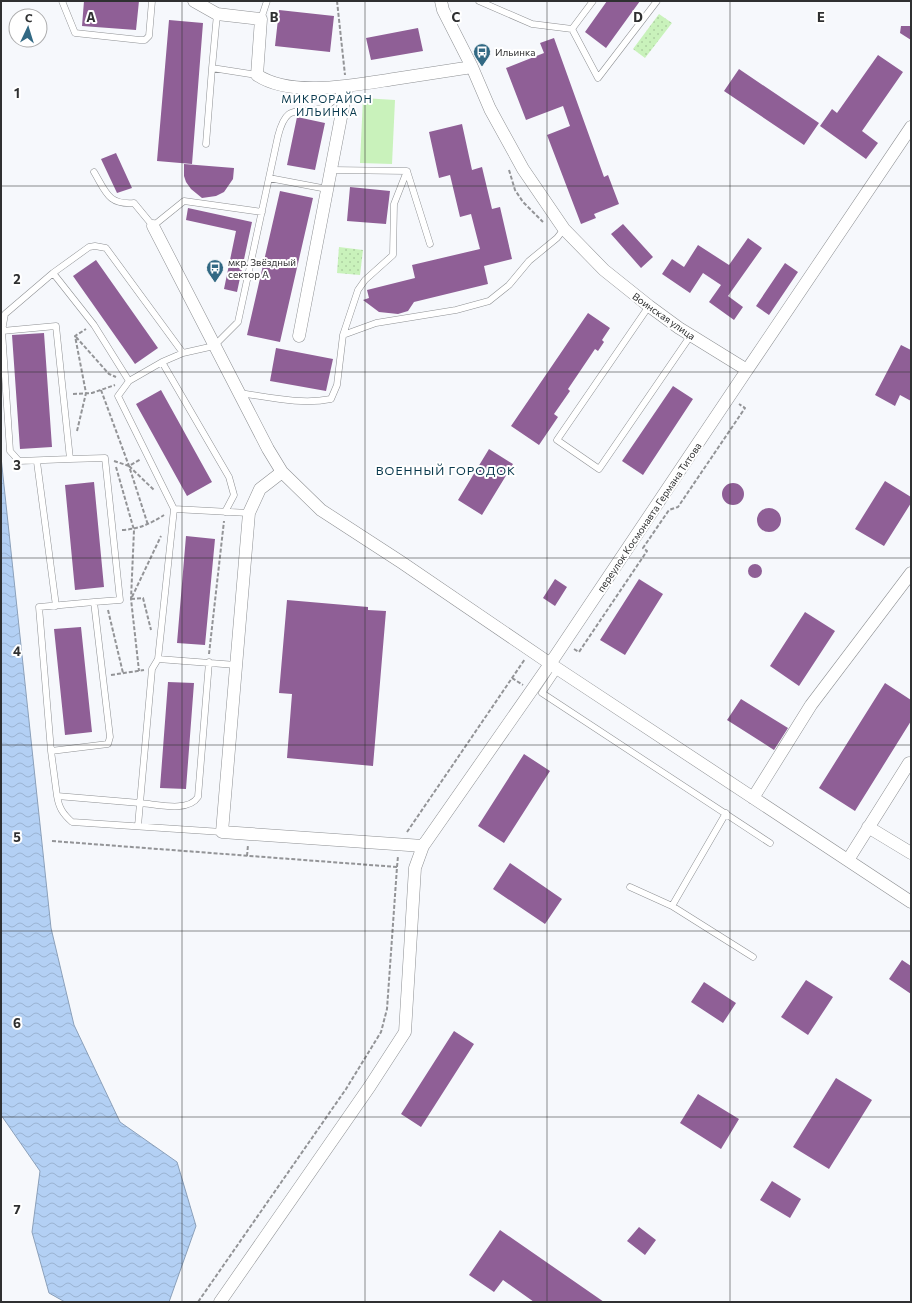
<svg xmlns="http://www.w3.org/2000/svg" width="912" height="1303" font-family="Commissioner,sans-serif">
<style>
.grass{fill:url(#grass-dots)}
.pitch{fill:#c9f2bb}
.water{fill:url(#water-waves);stroke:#8ba0ba}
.building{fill:#8f5f96}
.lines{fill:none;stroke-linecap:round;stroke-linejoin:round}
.lane-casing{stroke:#8e9093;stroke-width:7}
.street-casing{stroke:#8e9093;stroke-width:13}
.path{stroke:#939497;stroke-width:2;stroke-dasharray:4 2;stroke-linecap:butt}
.lane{stroke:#fff;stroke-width:6}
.street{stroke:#fff;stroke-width:12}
.grid{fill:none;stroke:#2f3031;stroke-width:1;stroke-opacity:0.55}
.labels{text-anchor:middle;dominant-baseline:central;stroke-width:4;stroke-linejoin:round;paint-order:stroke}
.poi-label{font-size:10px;fill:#2f3031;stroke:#fff;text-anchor:start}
.street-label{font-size:10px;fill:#2f3031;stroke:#fff}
.neighbourhood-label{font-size:11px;letter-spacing:1px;fill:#0a3a4e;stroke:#fff}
.quarter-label{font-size:12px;letter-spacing:1px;fill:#0a3a4e;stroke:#fff}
.grid-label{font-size:13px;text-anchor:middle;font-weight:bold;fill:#2f3031;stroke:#fff;stroke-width:4;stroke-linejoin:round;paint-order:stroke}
</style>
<defs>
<pattern id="grass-dots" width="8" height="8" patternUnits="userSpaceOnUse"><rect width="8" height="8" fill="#c9f2bb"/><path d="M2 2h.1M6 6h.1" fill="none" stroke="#add0a1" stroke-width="1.8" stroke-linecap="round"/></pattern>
<pattern id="water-waves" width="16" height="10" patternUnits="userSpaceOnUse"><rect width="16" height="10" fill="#b3d0f4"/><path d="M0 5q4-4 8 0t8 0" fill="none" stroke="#9ab3d2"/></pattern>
</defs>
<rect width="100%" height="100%" fill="#f6f8fc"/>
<path class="grass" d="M659,14L672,23L645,58L633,49Z
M339,247L363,250L360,275L337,273Z"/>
<path class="pitch" d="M363,98L395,100L392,164L360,163Z"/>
<path class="water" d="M1,457L51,928L74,1025L120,1122L177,1162L196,1226L169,1302H65L49,1293L32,1232L40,1171L1,1115Z"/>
<path class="building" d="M84,1H139L136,30L82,26Z
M607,1H640L606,48L585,32Z
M279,10L334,16L330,52L275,46Z
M169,20L203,23L192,164L157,161Z
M901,26H911V40L900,33Z
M418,28L423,51L371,60L366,38Z
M554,38L604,177L608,175L619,204L594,214L596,218L581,224L547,135L570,126L563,106L526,120L506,68L544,53L540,43Z
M878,55L903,72L862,131L878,143L866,159L820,126L832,109L837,113Z
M739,69L819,123L804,145L724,91Z
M297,117L325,123L315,170L287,165Z
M462,124L472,170L482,167L492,209L500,207L512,259L484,266L488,284L414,302L408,311L398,314L379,312L363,300L369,298L367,290L415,278L412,265L480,249L471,214L460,217L450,175L439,178L429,132Z
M116,153L132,188L117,193L101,159Z
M184,164L234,168L233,179L224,192L216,196L202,198L191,189L186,182L184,176Z
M350,187L390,191L386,224L347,221Z
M280,191L313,198L280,342L247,335Z
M188,208L252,222L237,292L224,289L236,231L186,220Z
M623,224L653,257L641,268L611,234Z
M748,238L762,248L728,296L743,307L734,320L709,302L721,285L703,273L690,293L662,274L672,259L684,267L698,245L729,265Z
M96,260L158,348L135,364L73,276Z
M785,263L798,272L769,315L756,306Z
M588,313L610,328L602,340L604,342L598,351L595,349L568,389L570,391L554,414L558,417L539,445L511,426Z
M44,333L52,447L20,449L12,335Z
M901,345L911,350V401L900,395L895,406L875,395Z
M276,348L333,359L326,391L270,381Z
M673,386L693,399L643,475L622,461Z
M161,390L212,482L187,496L136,404Z
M489,449L513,464L482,515L458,500Z
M885,481L911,497V503L884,546L855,529Z
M94,482L104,587L75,590L65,485Z
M722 494a11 11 0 1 1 22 0a11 11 0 1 1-22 0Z
M757 520a12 12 0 1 1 24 0a12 12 0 1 1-24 0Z
M186,536L215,539L205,645L177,643Z
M748 571a7 7 0 1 1 14 0a7 7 0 1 1-14 0Z
M555,579L567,587L555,606L543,598Z
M639,579L663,594L625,655L600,640Z
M287,600L368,607V610L386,611L373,766L287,758L292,694L279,693Z
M805,612L835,631L799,686L770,666Z
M81,627L92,732L65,735L54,629Z
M168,682L194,683L186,789L160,788Z
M885,683L911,700V721L855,811L819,788Z
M741,699L788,728L774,750L727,720Z
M524,754L550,771L504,843L478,826Z
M510,863L562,899L545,924L493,889Z
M902,960L911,966V994L889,979Z
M806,980L833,997L808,1035L781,1017Z
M704,982L736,1003L723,1023L691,1002Z
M454,1031L474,1044L421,1127L401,1114Z
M836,1078L872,1100L829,1169L793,1147Z
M698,1094L739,1119L721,1149L680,1123Z
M772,1181L801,1199L790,1218L760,1200Z
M639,1227L656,1240L645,1255L627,1241Z
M500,1230L604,1302H534L503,1280L494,1292L469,1275Z"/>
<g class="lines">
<g class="lane-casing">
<path id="lane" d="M62,1L75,33L140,40H145L149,36L152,1
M479,1L532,24L572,29
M261,19L267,1
M572,29L598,78L657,1
M572,29L593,1
M212,68L217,14
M206,144L212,68L257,75
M331,170L407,171L430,244
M407,171L394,204L393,255L365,280L358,290L343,335L376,323L456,310L489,301L509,285L529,261L557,238L564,229
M94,172C106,192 108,205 134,203L153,226L184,201L262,212
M269,178L327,189
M53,273L89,247L95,246L106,248L183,353
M649,306L557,440L599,469L691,335
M2,331L10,451L19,461L70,459
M162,362L229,477L234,495L225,512
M129,381L94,325L53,273L5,314L2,331L56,326L70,459L105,458L120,600L94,602L110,737L108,744L51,751L57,796L140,803L152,669L158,659
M239,393C269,397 301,405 331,399L337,385L343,335
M37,462L56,606
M174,509L158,659L236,665
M249,513L174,509L118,396L129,381L162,362L183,353L214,346L238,322L278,136C288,97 301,119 326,106C333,103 339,94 344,88
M558,669L542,693L770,843
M51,751L39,607L94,602
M57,796C59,808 63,814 72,822L222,832
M138,826L140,803C156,804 188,813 198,797L209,662
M630,887L672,906L753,957
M672,906L726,813"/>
</g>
<g class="street-casing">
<path id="street" d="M194,1L217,14L261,19L257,75C291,98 355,85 394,79C420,75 446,71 472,67
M441,1L443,10L472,67L490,109L523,169L564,229L604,270L649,306L679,328L747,370L911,127
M153,226L268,449L282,472L321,510L401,562L558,669L911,902
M299,336L347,86
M282,472L260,489L249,513L222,832L423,846
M753,798L811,705L911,573
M868,827L911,853
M848,860L909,763
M220,1302L370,1086L405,1032L415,868L423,846L550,664L747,370"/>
</g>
<path class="path" d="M337,1L345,75
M509,170L515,190L523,202L543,222
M76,337L109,374L116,377
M101,390L129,466L148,525
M73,394L92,393L115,385
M77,431L86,393L75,336L86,329
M114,461L129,466L141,459
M129,466L154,490
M116,467L134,530L131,599L139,671
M122,530C139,529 150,524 164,515
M132,597L161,536
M131,599L143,598L151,630
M108,610L123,673
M574,649L579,652L647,551L643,548L669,510L678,507L745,408L739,404
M209,654L224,521
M111,675L144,670
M512,678L523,685
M407,832L525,659
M52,841L397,867L387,1009L381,1032L346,1089L198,1302
M247,856L248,845
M397,867L398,856"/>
<use href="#lane" class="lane"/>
<use href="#street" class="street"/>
</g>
<path class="grid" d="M182,1V1302M365,1V1302M547,1V1302M730,1V1302M1,186H911M1,372H911M1,558H911M1,745H911M1,931H911M1,1117H911"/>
<defs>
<g id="bus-pin" transform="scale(0.9)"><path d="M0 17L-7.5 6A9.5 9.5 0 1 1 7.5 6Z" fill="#326984" stroke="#fff"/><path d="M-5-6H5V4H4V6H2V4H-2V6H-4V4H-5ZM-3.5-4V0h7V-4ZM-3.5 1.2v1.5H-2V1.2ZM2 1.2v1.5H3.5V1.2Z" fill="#fff"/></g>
</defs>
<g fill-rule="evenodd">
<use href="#bus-pin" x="482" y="52"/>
<use href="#bus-pin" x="215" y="268"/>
</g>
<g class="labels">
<g class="poi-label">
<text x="495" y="52">Ильинка</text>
<text x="228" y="262">мкр. Звёздный<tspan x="228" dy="12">сектор А</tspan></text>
</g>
<g class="street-label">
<text transform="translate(664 316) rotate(35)">Воинская улица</text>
<text transform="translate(649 517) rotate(-56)">переулок Космонавта Германа Титова</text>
</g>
<g class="neighbourhood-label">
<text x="327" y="98">МИКРОРАЙОН<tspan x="327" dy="13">ИЛЬИНКА</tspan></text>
</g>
<g class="quarter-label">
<text x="446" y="470">ВОЕННЫЙ ГОРОДОК</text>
</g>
</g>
<g class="grid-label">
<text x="91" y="22">A</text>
<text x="274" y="22">B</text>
<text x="456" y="22">C</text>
<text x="638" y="22">D</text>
<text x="821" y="22">E</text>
<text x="17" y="98">1</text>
<text x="17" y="284">2</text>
<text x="17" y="470">3</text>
<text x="17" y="656">4</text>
<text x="17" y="842">5</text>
<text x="17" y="1028">6</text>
<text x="17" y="1214">7</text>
</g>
<rect width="912" height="1303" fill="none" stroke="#2f3031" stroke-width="4"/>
<g transform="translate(28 28) rotate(4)"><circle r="19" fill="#ffffff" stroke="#acacad"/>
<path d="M0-3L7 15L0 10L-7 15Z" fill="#326984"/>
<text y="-6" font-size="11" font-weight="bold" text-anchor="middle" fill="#2f3031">С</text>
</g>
</svg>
